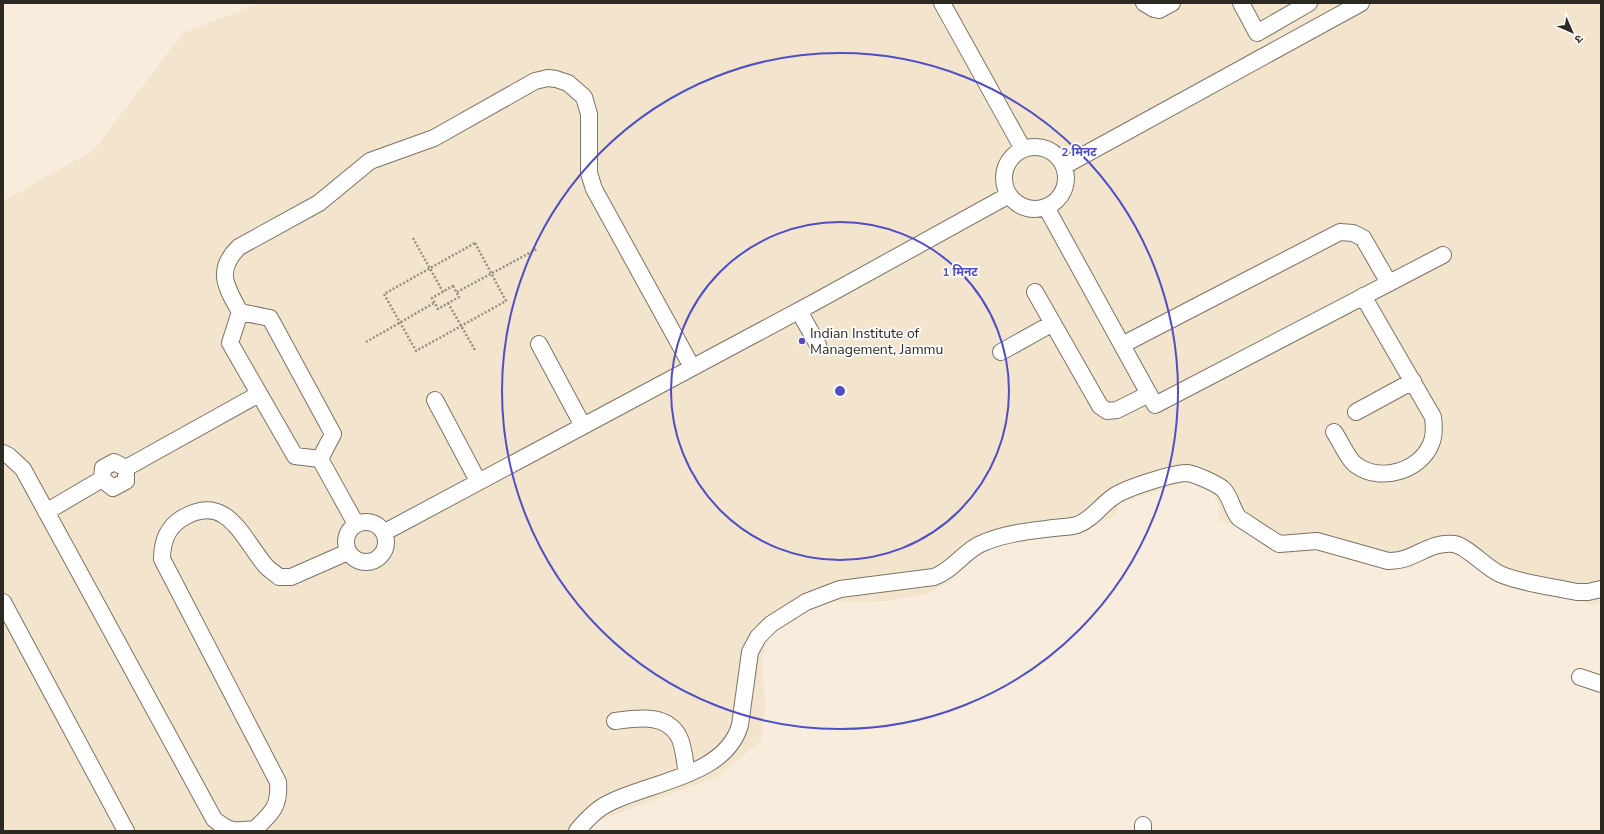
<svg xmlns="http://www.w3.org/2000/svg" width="1604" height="834" font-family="'Nunito Sans','Noto Sans Devanagari',sans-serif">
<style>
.built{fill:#f3e4cd}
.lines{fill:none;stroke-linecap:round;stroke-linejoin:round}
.minor-casing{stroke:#7d7365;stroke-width:18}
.path{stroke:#968f83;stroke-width:2.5;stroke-dasharray:2 2;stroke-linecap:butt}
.minor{stroke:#fff;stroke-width:16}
.ring{fill:none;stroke:#4f4ec4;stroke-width:2}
.poi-dot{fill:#4f4ec4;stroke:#fff;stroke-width:1.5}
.labels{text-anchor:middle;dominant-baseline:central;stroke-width:3.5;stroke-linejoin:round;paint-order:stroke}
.poi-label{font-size:14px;fill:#2c2822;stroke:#fff;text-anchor:start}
.centre{fill:#4f4ec4;stroke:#fff;stroke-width:2}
.ring-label{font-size:12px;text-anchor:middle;font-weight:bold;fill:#4f4ec4;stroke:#fff;stroke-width:3.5;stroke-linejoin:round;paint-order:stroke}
</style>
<rect width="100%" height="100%" fill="#f8eddd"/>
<path class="built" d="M260,3H1601V602L1593,605L1501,583L1458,553L1438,549L1411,568L1311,549L1286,555L1244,528L1219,521V506L1211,491L1187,481L1121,503L1113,517L1073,533L1013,540L973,558L951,581L926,594L888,601L820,602L769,633L762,660L765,710L761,741L717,777L598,821L588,831H3V201L94,150L183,33Z"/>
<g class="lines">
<g class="minor-casing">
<path id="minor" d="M942,3L1023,149
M1144,3L1154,9L1159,10L1172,3
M1241,3L1257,33L1309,3
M1004 178a31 31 0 1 1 62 0a31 31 0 1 1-62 0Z
M1064,166L1361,3
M1046,207L1155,405L1443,255
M1035,292L1100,406L1107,411L1117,410L1149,394
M799,311L818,345
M240,312L230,343L295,456L320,459
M539,344L583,426
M1122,345L1340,232L1353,233L1363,238L1389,283
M1001,352L1053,323
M435,400L478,481
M1356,412L1413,381
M1334,432C1340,440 1348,460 1356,465C1380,483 1420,471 1431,444C1435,435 1434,425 1433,417L1363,296
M3,453L9,456L23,469L214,819C230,833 236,831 255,829C272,813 280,806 278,782L162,559C162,543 167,528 181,519C226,491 241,536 265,565C269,570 275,573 279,577H291L348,552
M320,459L333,434L270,318L240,312C226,287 215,270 239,247L319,203L370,161L434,138L535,81L548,78L556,79L568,83L584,97L589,114V173L594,189L692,367
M320,459L356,524
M126,468L259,394
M102,479L113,488L126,481V468
M102,479L103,468L114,462L126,468
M46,512L102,479
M346 542a20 20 0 1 1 40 0a20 20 0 1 1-40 0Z
M385,532L815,302L1009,195
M3,602L126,831
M1580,677L1601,684
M615,721C637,718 667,713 679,737C684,746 685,764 687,774
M577,831C586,820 596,809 609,803C650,782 726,776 740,725L750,652L758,637L771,624L806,602L840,589L934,577C954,570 965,549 985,542C1007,533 1030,531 1053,528C1061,527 1070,527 1077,525C1093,519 1100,506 1113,497C1125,488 1173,473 1187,473C1196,474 1217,484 1223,489C1231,497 1232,510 1239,518L1279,544L1317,541L1388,561C1414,562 1428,541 1454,544C1467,546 1486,568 1500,574C1520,583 1554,587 1577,592H1588L1601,589
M1143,831V825"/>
</g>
<path class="path" d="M413,238L443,292
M475,243L506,301L416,351L384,294Z
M453,286L459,297L438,309L432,298Z
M457,292L537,249
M448,303L475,350
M366,342L434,303"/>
<use href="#minor" class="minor"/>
</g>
<g class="ring">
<circle cx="840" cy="391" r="169"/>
<circle cx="840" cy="391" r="338"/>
</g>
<circle class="poi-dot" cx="802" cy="341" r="4"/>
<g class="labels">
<g class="poi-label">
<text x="810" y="333">Indian Institute of<tspan x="810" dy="16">Management, Jammu</tspan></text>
</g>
</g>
<circle cx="840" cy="391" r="6" class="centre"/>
<g class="ring-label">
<text x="1079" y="156">2 मिनट</text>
<text x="960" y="276">1 मिनट</text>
</g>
<rect width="1604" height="834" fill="none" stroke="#2c2822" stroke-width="8"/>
<g transform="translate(1572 32) rotate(135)" stroke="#ffffff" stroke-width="3" paint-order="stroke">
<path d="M0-3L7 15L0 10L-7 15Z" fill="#2c2822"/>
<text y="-6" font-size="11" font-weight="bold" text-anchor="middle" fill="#2c2822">उ</text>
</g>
</svg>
